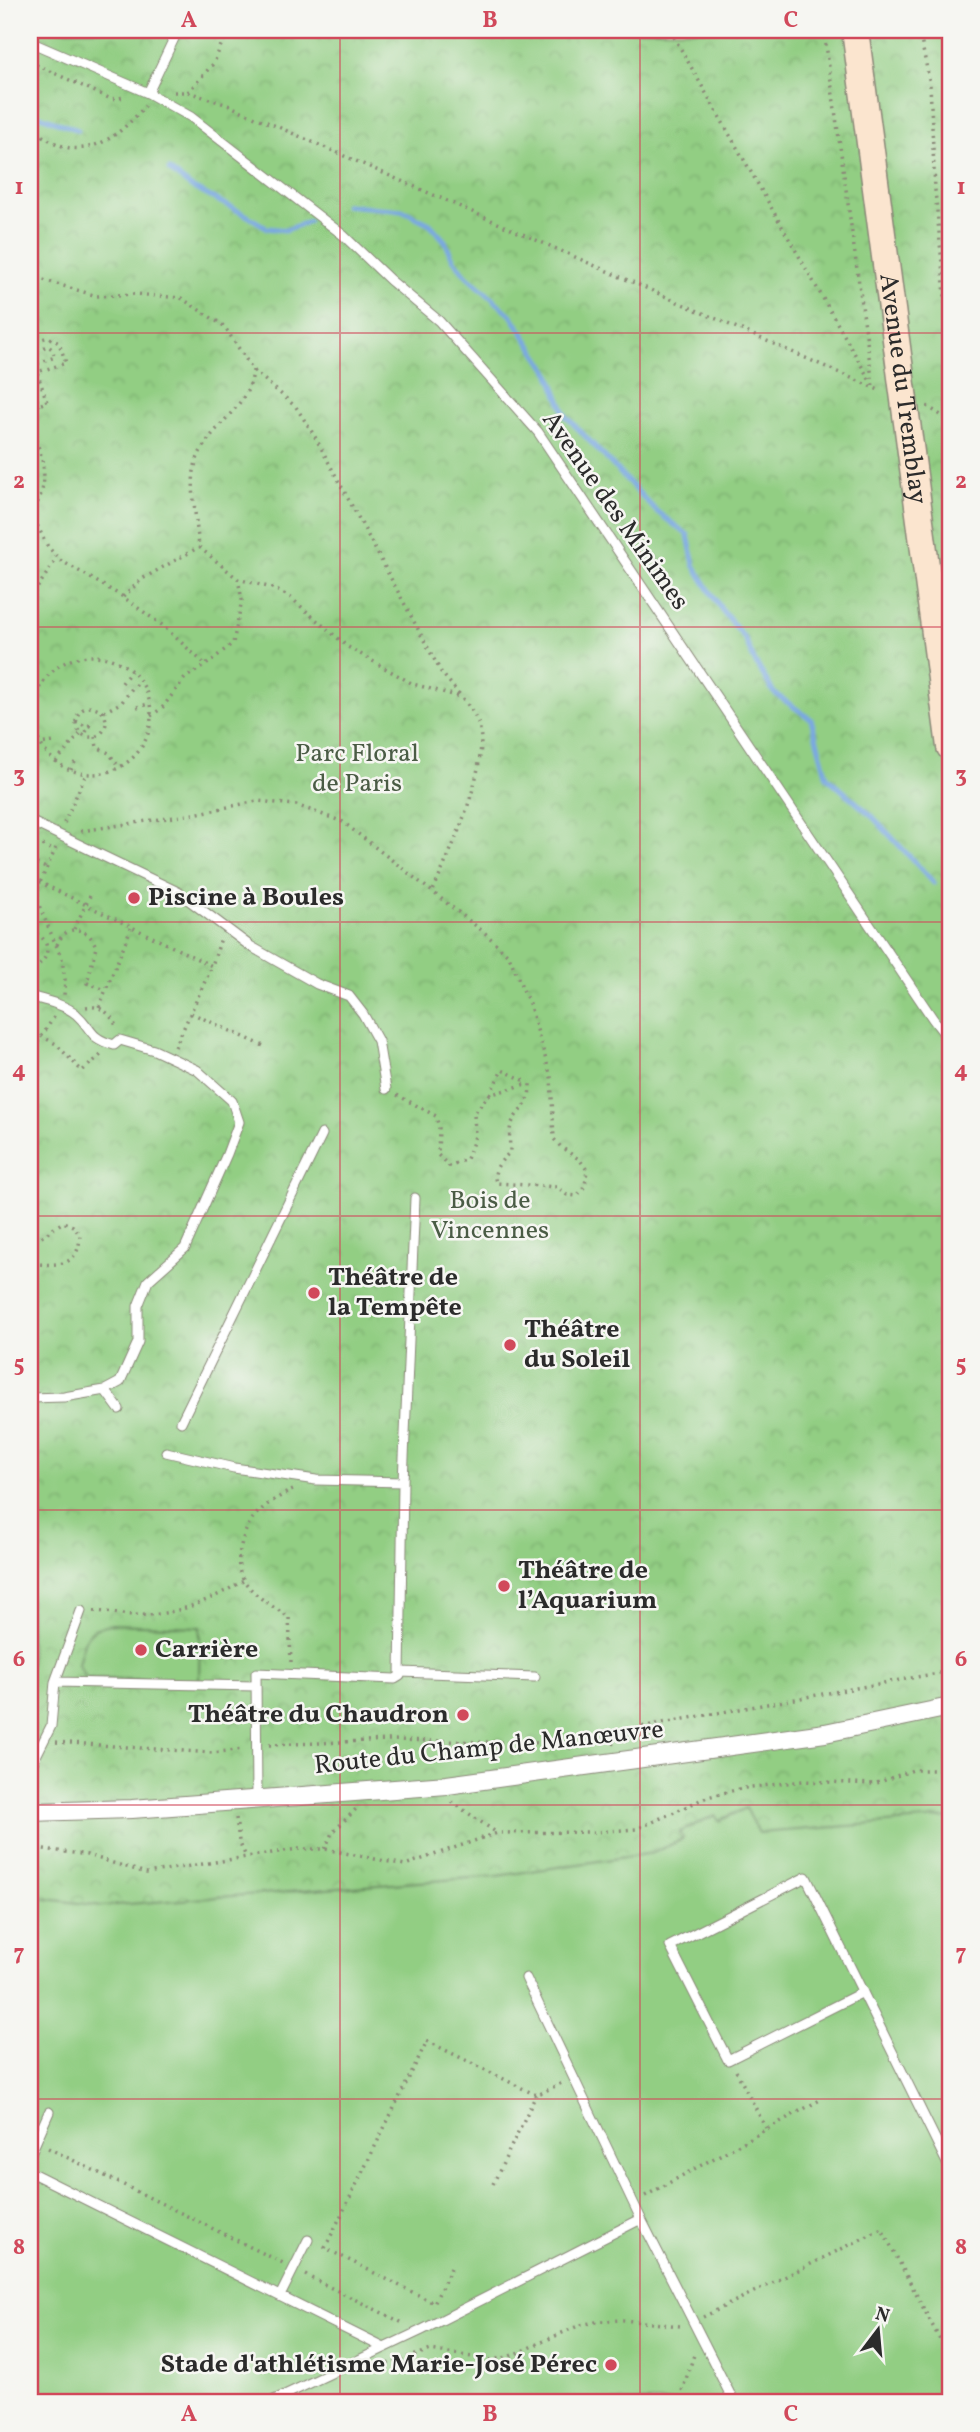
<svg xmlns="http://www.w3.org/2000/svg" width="980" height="2432" font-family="Vollkorn,serif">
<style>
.park{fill:url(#park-crowns);stroke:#5e7c57;stroke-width:2}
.pitch{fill:#92ce83;stroke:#5e7c57;stroke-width:2}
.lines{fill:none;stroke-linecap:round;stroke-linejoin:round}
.stream{stroke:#79a7e2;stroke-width:5}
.service-casing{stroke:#8a8878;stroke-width:11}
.minor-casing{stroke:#8a8878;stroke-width:20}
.secondary-casing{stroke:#8a8878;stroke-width:29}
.path{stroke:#8a8878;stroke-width:3.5;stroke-dasharray:2 5;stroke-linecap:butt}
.service{stroke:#fff;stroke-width:9}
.minor{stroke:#fff;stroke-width:18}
.secondary{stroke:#fbe5cf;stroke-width:26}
.grid{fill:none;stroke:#d1495b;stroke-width:2;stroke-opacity:0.55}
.poi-dot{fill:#d1495b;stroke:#f6f6f2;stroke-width:2.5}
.labels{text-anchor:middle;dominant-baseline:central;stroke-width:5;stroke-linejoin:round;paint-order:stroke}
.street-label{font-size:26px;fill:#2b2b2b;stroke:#f6f6f2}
.park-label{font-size:26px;fill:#4a5c45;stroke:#f6f6f2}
.poi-label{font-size:26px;font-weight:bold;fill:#2b2b2b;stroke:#f6f6f2;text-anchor:start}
.neatline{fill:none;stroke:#d1495b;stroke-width:2.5}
.grid-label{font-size:23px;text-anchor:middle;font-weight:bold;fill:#d1495b}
</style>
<defs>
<pattern id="park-crowns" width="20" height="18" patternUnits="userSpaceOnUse" patternTransform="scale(1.75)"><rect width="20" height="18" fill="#92ce83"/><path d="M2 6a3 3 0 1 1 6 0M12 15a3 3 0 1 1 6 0" fill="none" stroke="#7eb171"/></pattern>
</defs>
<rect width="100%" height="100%" fill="#f6f6f2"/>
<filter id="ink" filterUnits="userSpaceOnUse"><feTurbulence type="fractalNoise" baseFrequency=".0143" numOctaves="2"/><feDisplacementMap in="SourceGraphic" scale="14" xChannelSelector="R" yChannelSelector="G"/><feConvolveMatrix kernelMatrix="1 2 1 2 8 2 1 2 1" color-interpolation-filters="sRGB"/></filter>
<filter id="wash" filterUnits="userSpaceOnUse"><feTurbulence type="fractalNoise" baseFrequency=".00686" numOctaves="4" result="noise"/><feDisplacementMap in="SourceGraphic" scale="28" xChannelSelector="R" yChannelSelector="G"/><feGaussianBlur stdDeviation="1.57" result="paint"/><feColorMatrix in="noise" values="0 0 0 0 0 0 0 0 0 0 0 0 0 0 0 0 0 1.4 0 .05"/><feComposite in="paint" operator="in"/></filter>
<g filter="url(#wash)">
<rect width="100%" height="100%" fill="#eae4c4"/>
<path class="park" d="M30,30H950V2402H30Z"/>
<path class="pitch" d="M110,1624L200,1627L199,1681L86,1678L78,1664C84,1641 84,1629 110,1624Z
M746,1808L759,1833L950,1818V2402H30V1897L102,1906L497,1876L653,1853L683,1839L680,1832L715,1815L719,1821Z"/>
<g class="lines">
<path class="stream" d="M30,112L78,130
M169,170L191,187L248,216L267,228L286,230L309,221
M345,205L402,210L430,224L445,241L453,259L467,276L511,315L549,372L566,416L656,511L688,535L694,565L721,609L745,639L754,660L774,693L811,719L827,777L872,816L934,883"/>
</g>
</g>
<g filter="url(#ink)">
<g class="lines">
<g class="service-casing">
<path id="service" d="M30,42L148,93L191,117L343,235L390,280L439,321L538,432L933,1019L950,1041
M148,93L178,30
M30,821L178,892L250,946L317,984L349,996L363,1014L378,1041L386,1089
M30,996C45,1001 64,1004 76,1014C93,1029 88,1038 114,1045L120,1040L154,1050L197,1070L232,1101L239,1122L227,1154L185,1248L148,1281L138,1306V1342L120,1382L105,1390L64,1397L30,1398
M105,1390L119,1409
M181,1422L322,1134
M166,1452L234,1468L316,1480L403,1482
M400,1672L535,1677
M55,1682L256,1686
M30,1768L51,1726L55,1682L81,1611
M257,1799L256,1673L395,1679L400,1676L403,1482L415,1198
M526,1978L641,2219L734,2402
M863,1992L728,2060L670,1946L806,1877L950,2169
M30,2155L49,2112
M30,2172L382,2347
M280,2296L308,2240
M275,2402L274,2400L420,2331L641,2219"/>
</g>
<g class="minor-casing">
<path id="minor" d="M30,1812L132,1809L447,1785L825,1733L950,1707"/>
</g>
<g class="secondary-casing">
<g id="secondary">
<path id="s1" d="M855,30L950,747"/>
</g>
</g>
<path class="path" d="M674,30V37L873,386
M824,30L873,385
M919,30L930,84L935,190L950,348
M30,62L111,99L125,97
M174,92H188L228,105L881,391
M188,92L214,63L227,30
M30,129C42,135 57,146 70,148C101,152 127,127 145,106
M30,276L97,296L135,294L181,298L224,326L253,370L296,407L314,435L441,672C452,686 474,709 479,725C490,768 450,852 433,891
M30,343L48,337L59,343L66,363L37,372L47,402L30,408
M30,352L48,346L52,349L55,357L30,366
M253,370C251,408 204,428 195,466C190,485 197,526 199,547L238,579L272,588L290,597L348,647L413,684L460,697
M30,379L39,406
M927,406L950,421
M30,427C44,456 52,485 31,513
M31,513L48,547L60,560L123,597L162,625L206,665
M123,597L142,579L199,547
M30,599L57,558
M33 715a59 59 0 1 1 118 0a59 59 0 1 1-118 0Z
M122,683L131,671
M76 722a15 15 0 1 1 30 0a15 15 0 1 1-30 0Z
M137,707L149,704
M104,712L122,702L133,687L141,682
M151,716L162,708L185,678L206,665L233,643L242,600L238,579
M76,721L87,727L93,724
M86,732L91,722
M95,737L97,747L109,753L119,767
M30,745L55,742
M56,762L81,733
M71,770L76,760
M64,823L86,774
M81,831L194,814L257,801L296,805L343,822L485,933L509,956L530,1006L551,1077L554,1139L561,1147L580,1160L587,1170L585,1186L577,1196L567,1195L557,1187L496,1183C492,1169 501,1161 510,1152C510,1142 508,1132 512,1123C521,1104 530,1110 530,1083
M30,839L55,851
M56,848L37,889L38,903L62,959L65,979L64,995
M30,861L46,868
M30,880L32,889L30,898
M39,882L212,966L221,938
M74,929L90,896
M30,931C53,937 52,963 30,968
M57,945C65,923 89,926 96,947L87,983L106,990
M86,1007C102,1005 111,1014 117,1028
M99,1007L131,928
M191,1013L266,1047
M41,1036L56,1044L82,1071L101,1055
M175,1047L212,966
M30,1054L54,1017
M490,1094L502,1070L528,1082
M397,1095L436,1116L439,1128L438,1155L449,1166L467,1159L475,1136L474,1113L489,1095L529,1083
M30,1168C42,1178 39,1193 30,1204
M30,1245L63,1222L73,1226L80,1235C79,1270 55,1264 30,1264
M94,1611C107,1612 120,1614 133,1615C173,1617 210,1601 243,1581
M291,1662L289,1617C272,1606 250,1594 241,1575C234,1561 244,1529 253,1518C263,1506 279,1496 293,1490
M56,1742L212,1753L244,1749
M612,1744L640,1727L950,1671
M269,1745L390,1740L544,1743L575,1749
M452,1802L497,1833
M236,1818L239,1841L246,1857
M30,1847L87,1855L146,1873L297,1849H325L405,1865L497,1833L595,1832L637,1829L707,1797L744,1788L803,1781L874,1784L913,1770H950
M325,1849L332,1833L356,1809
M736,2071L766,2128
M48,2148L283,2263
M493,2184L536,2095
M645,2196L820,2100
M451,2268L434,2303L325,2248L427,2041L536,2095L562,2083
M305,2275L405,2324
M703,2317L882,2229L949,2357
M381,2366L431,2350L490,2360L508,2357L580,2325L601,2321L623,2320L681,2326
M682,2391L695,2352"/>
<use href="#service" class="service"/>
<use href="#minor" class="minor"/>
<use href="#secondary" class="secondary"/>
</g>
</g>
<path class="grid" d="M340,30V2402M640,30V2402M30,333H950M30,627H950M30,922H950M30,1216H950M30,1510H950M30,1805H950M30,2099H950"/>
<g class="poi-dot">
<circle cx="134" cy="898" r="7"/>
<circle cx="314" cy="1293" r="7"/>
<circle cx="510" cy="1345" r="7"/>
<circle cx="504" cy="1586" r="7"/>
<circle cx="141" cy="1650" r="7"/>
<circle cx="463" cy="1715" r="7"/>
<circle cx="611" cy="2365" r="7"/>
</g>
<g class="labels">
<g class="street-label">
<text stroke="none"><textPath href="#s1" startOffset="362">Avenue du Tremblay</textPath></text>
<text transform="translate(615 511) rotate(55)">Avenue des Minimes</text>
<text transform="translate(489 1748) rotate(-6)">Route du Champ de Manœuvre</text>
</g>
<g class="park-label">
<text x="357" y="754">Parc Floral<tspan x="357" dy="30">de Paris</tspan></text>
<text x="490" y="1201">Bois de<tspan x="490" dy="30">Vincennes</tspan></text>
</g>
<g class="poi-label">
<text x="148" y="898">Piscine à Boules</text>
<text x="328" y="1278">Théâtre de<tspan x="328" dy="30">la Tempête</tspan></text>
<text x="524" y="1330">Théâtre<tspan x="524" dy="30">du Soleil</tspan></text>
<text x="518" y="1571">Théâtre de<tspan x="518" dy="30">l’Aquarium</tspan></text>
<text x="155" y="1650">Carrière</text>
<text x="449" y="1715" text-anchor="end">Théâtre du Chaudron</text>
<text x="597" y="2365" text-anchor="end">Stade d'athlétisme Marie-José Pérec</text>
</g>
</g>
<rect width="980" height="2432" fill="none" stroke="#f6f6f2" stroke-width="77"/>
<g transform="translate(878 2330) rotate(16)" stroke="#f6f6f2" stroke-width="5" paint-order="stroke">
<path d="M0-5L12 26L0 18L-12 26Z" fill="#2b2b2b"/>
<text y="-10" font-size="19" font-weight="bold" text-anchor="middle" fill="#2b2b2b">N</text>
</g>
<rect x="38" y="38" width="904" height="2356" class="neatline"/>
<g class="grid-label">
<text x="189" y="27">A</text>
<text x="490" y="27">B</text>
<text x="791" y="27">C</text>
<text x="19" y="194">1</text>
<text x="961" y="194">1</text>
<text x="19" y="488">2</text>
<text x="961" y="488">2</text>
<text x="19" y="782">3</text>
<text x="961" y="782">3</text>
<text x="19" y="1077">4</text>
<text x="961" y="1077">4</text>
<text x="19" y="1371">5</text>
<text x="961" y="1371">5</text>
<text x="19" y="1666">6</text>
<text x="961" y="1666">6</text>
<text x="19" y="1960">7</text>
<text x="961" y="1960">7</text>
<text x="19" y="2254">8</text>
<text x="961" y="2254">8</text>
<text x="189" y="2421">A</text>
<text x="490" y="2421">B</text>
<text x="791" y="2421">C</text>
</g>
</svg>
